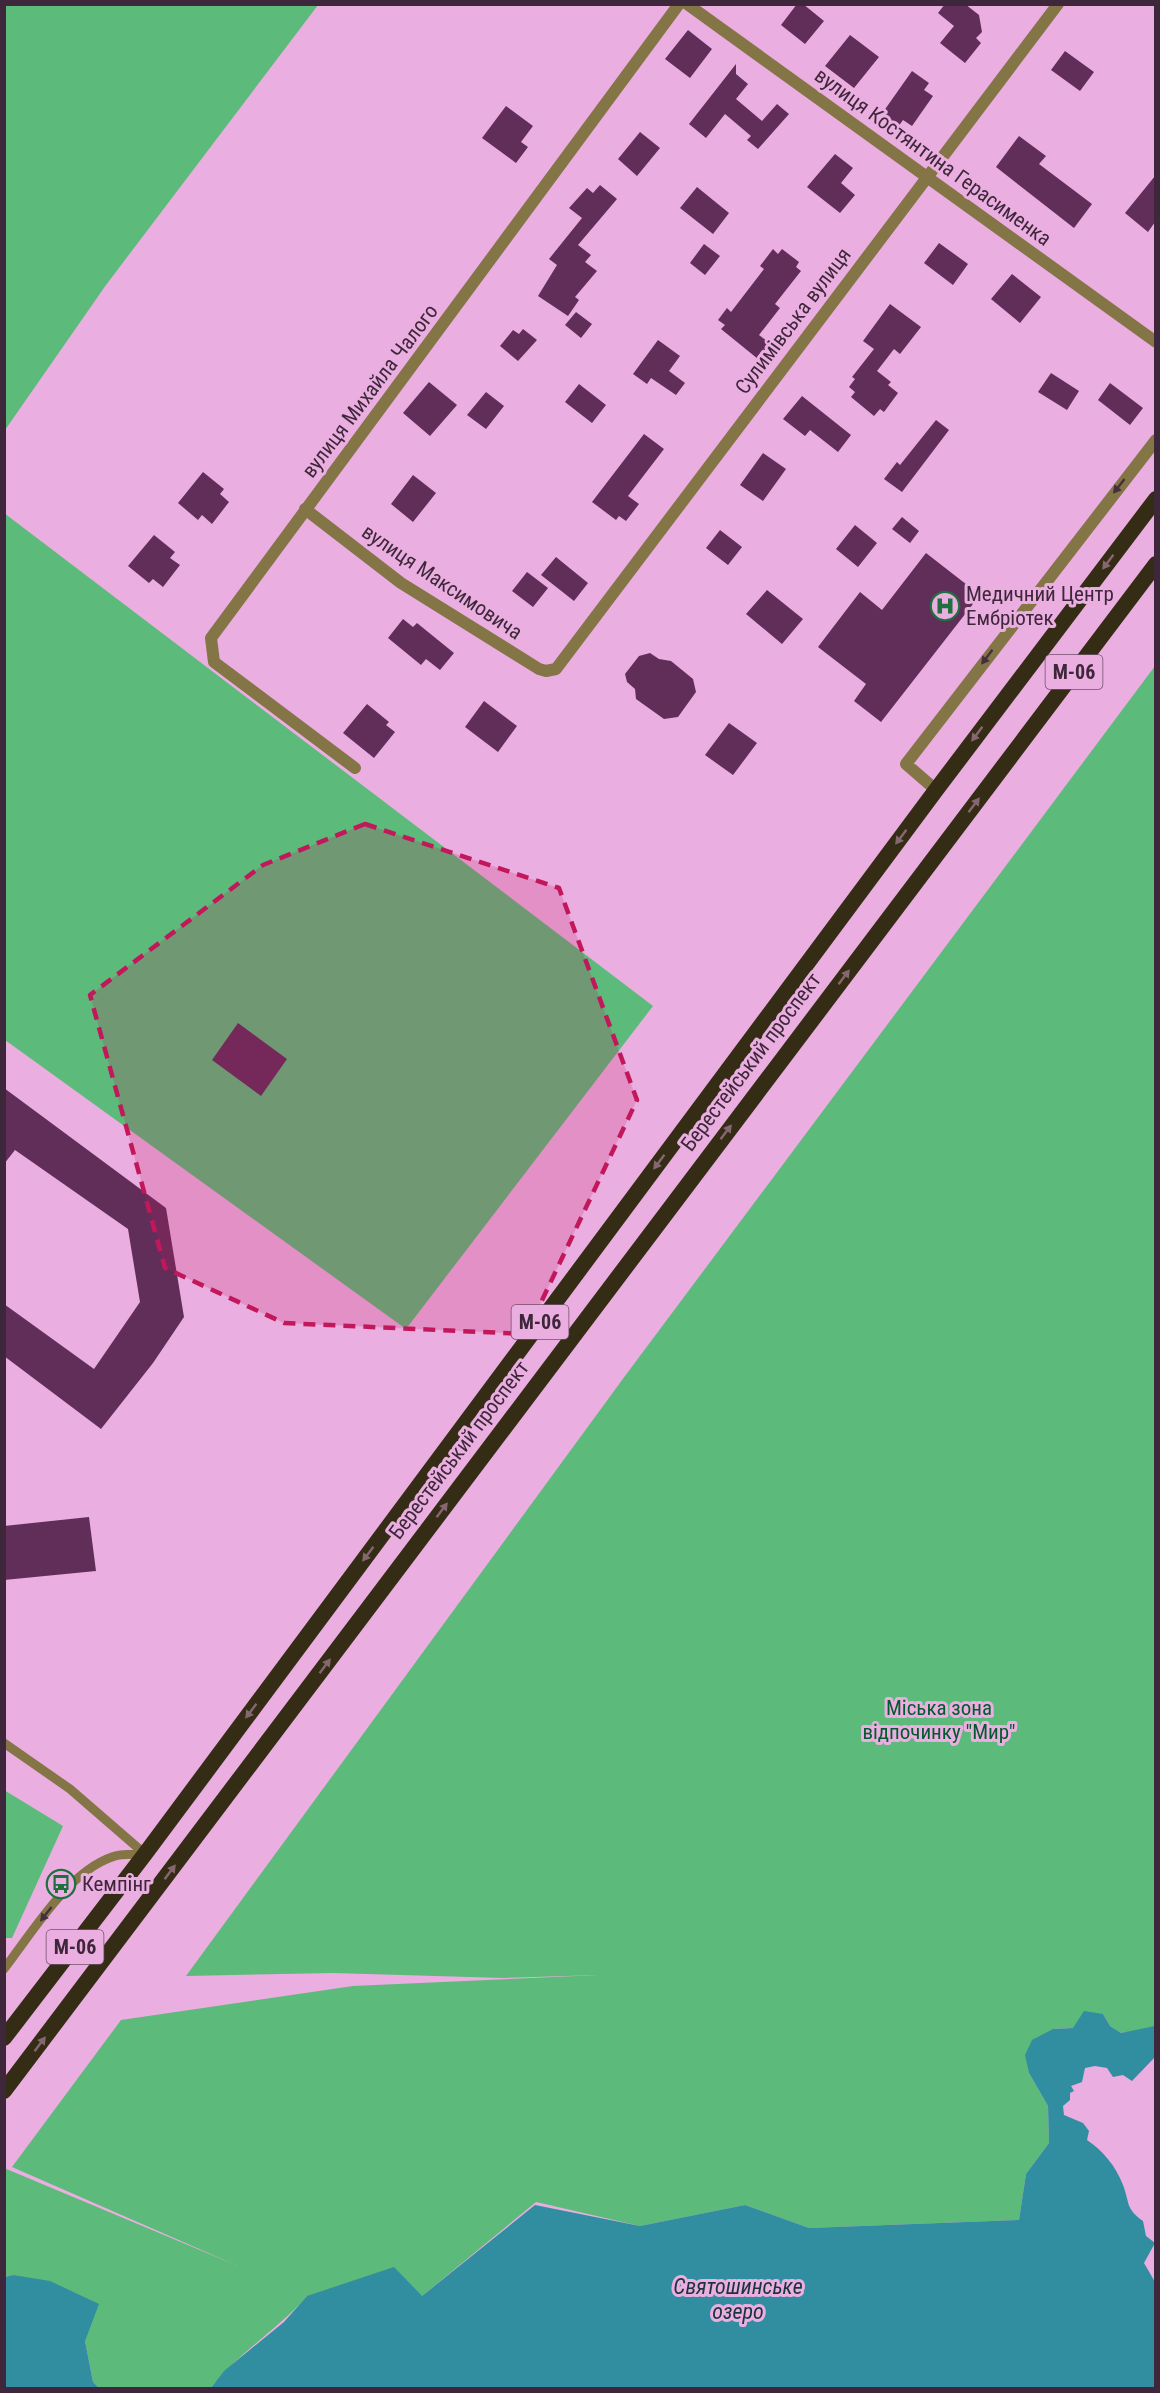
<svg xmlns="http://www.w3.org/2000/svg" width="1160" height="2393" font-family="'Roboto Condensed',sans-serif">
<style>
.green{fill:#5cba7a}
.water{fill:#318ea0}
.building{fill:#612e5a}
.lines{fill:none;stroke-linecap:round;stroke-linejoin:round}
.service{stroke:#847547;stroke-width:9}
.minor{stroke:#847547;stroke-width:12}
.trunk{stroke:#342c14;stroke-width:16}
.oneway{fill:#452f3b}
.oneway2{fill:#866670}
.marked{fill:#c2185b;fill-opacity:0.2;stroke:#c2185b;stroke-width:4.5;stroke-dasharray:12 8;stroke-linejoin:round}
.labels{text-anchor:middle;dominant-baseline:central;stroke-width:6;stroke-linejoin:round;paint-order:stroke}
.shield{fill:#eaaee0;stroke:#72506c;stroke-width:1.5}
.shield-label{font-size:20px;font-weight:bold;fill:#3e273a}
.street-label{font-size:21px;fill:#3e273a;stroke:#eaaee0}
.poi-label{font-size:21px;fill:#3e273a;stroke:#eaaee0;text-anchor:start}
.park-label{font-size:21px;fill:#015b2c;stroke:#eaaee0}
.water-label{font-size:22px;font-style:italic;fill:#19353b;stroke:#eaaee0}
</style>
<rect width="100%" height="100%" fill="#eaaee0"/>
<path class="green" d="M5,4L318,5L106,285L5,430Z
M4,513L653,1006L406,1329L5,1040Z
M1155,666V2028L1121,2033L1110,2026L1103,2014L1073,2028L1053,2029L1029,2073L1048,2106L1049,2143L1026,2174L1019,2220L809,2228L745,2205L640,2226L536,2202L422,2296H307C277,2330 237,2354 211,2388H99L93,2382L85,2341L13,2275L5,2277L4,2168L238,2266L12,2167L121,2020L353,1986L599,1975L504,1978L333,1973L186,1976L625,1376Z
M4,1790L63,1826L12,1938H5Z"/>
<path class="water" d="M1084,2011L1103,2014L1110,2026L1121,2033L1155,2026V2057L1132,2081L1123,2075L1113,2077L1107,2068L1095,2066L1085,2068L1082,2082L1071,2086L1074,2091L1070,2093V2100L1063,2106L1064,2115L1083,2123L1089,2131L1087,2140C1103,2151 1115,2165 1123,2185C1130,2203 1125,2208 1143,2221L1146,2236L1155,2243L1144,2263L1155,2282V2388H211L224,2371L284,2322L307,2296L394,2267L422,2296L535,2205L640,2226L745,2205L809,2228L1019,2220L1026,2174L1049,2143L1048,2106L1029,2073L1025,2055L1032,2040L1053,2029L1073,2028Z
M13,2275L50,2281L99,2304L85,2341L93,2382L99,2388H5V2277Z"/>
<path class="building" d="M797,4H803L824,21L805,44L781,25Z
M945,4H965L979,15L982,32L976,38L981,43L965,63L940,43L954,26L938,13Z
M688,30L712,49L690,78L665,59Z
M850,35L879,57L854,88L825,66Z
M1065,51L1094,72L1080,91L1051,70Z
M736,64V74L748,84L736,99L762,121L777,104L789,114L758,149L747,140L751,136L725,114L706,138L689,124Z
M912,71L929,83L924,90L933,96L912,126L903,120L898,127L881,115Z
M506,106L533,126L521,142L528,147L516,163L482,138Z
M640,132L660,148L637,176L618,159Z
M1019,136L1046,156L1039,164L1092,204L1074,228L996,167Z
M835,154L853,168L841,183L855,195L840,213L807,187Z
M1155,176V222L1148,232L1125,213Z
M600,185L617,199L578,245L591,255L585,262L597,271L575,297L579,300L568,316L538,296L557,265L549,259L582,218L569,208L587,188L593,193Z
M697,187L729,213L713,234L680,208Z
M939,243L968,264L953,285L924,263Z
M704,244L720,256L705,275L690,263Z
M773,249L778,254L782,249L799,262L796,267L801,271L775,304L780,308L759,335L771,344L758,359L721,329L725,325L718,320L727,308L731,312L764,269L760,266Z
M1012,274L1041,297L1020,323L991,299Z
M890,304L921,327L900,354L894,349L877,371L891,382L888,385L898,393L884,412L880,409L874,416L851,397L855,392L849,387L855,379L852,377L874,349L863,341Z
M576,312L592,324L581,338L565,325Z
M523,329L537,340L518,361L500,346L513,330L519,334Z
M658,340L680,356L669,371L685,383L676,395L651,378L647,384L633,374Z
M1051,373L1079,391L1067,410L1038,392Z
M429,382L457,405L430,436L403,413Z
M1110,383L1143,408L1130,425L1098,400Z
M579,384L606,405L592,423L565,402Z
M486,392L504,406L486,429L467,415Z
M802,396L851,435L838,452L810,430L805,436L783,419Z
M936,420L949,430L902,492L884,479L897,462L900,465Z
M644,434L664,449L628,496L639,504L626,521L619,516L616,520L592,502Z
M763,453L786,469L763,501L740,485Z
M203,472L224,489L220,494L229,502L212,524L202,515L198,520L178,503Z
M413,475L436,493L413,522L391,504Z
M902,517L919,531L910,543L892,529Z
M855,525L877,543L858,567L836,549Z
M720,530L742,547L728,565L706,548Z
M154,535L175,552L170,558L180,565L163,587L153,579L149,583L128,566Z
M926,553L980,595L881,722L854,701L866,684L818,647L860,592L882,610Z
M556,557L588,583L574,601L541,575Z
M527,572L548,588L533,607L512,591Z
M767,590L803,619L782,644L746,614Z
M403,619L413,627L417,623L454,653L440,670L426,659L421,665L388,638Z
M650,653L659,659L671,661L693,679L696,692L678,717L664,719L636,699L635,689L627,682L625,674L639,656Z
M484,701L517,726L498,752L465,727Z
M367,704L389,722L386,725L395,732L374,758L343,733Z
M729,723L757,743L733,775L705,755Z
M238,1023L287,1059L261,1096L212,1060Z
M4,1088L166,1208L184,1317L153,1363L101,1429L4,1356V1304L94,1369L140,1302L128,1229L15,1150L4,1164Z
M89,1517L96,1571L4,1580V1526Z"/>
<g class="lines">
<path class="service" d="M4,1743L70,1789L145,1854
M4,1969C32,1933 68,1872 112,1857C122,1853 135,1855 145,1854"/>
<path class="minor" d="M687,4L1156,342
M305,509L401,583L539,669L546,671L556,669L1058,4
M355,768L214,662L211,638L679,4
M936,790L906,764L1156,440"/>
<path class="trunk" d="M4,2038L145,1854L936,790L1156,499
M4,2091L1156,564"/>
</g>
<defs><path id="oneway-solid" d="M-6-.8H1V-3.2L6.5 0L1 3.2V.8H-6Z" transform="scale(1.5)"/></defs>
<g class="oneway">
<use href="#oneway-solid" transform="translate(1119 486) rotate(128)"/>
<use href="#oneway-solid" transform="translate(987 657) rotate(127)"/>
<use href="#oneway-solid" transform="translate(46 1914) rotate(128)"/>
</g>
<g class="oneway2">
<use href="#oneway-solid" transform="translate(1108 562) rotate(127)"/>
<use href="#oneway-solid" transform="translate(977 734) rotate(127)"/>
<use href="#oneway-solid" transform="translate(974 805) rotate(-53)"/>
<use href="#oneway-solid" transform="translate(901 837) rotate(127)"/>
<use href="#oneway-solid" transform="translate(844 977) rotate(-53)"/>
<use href="#oneway-solid" transform="translate(726 1132) rotate(-53)"/>
<use href="#oneway-solid" transform="translate(659 1162) rotate(127)"/>
<use href="#oneway-solid" transform="translate(442 1510) rotate(-53)"/>
<use href="#oneway-solid" transform="translate(368 1554) rotate(127)"/>
<use href="#oneway-solid" transform="translate(325 1666) rotate(-53)"/>
<use href="#oneway-solid" transform="translate(251 1711) rotate(127)"/>
<use href="#oneway-solid" transform="translate(170 1872) rotate(-53)"/>
<use href="#oneway-solid" transform="translate(40 2044) rotate(-53)"/>
</g>
<path class="marked" d="M365,824L559,888L637,1100L526,1334L284,1323L165,1268L90,995L263,865Z"/>
<defs>
<g id="hospital-ring" transform="scale(1.5)"><circle r="9.5" fill="#eaaee0" stroke="#206f3f" stroke-width="1.5"/><path d="M-5-5h3v3.5h4V-5h3V5h-3V1.5h-4V5h-3Z" fill="#206f3f"/></g>
<g id="bus-ring" transform="scale(1.5)"><circle r="9.5" fill="#eaaee0" stroke="#206f3f" stroke-width="1.5"/><path d="M-5-6H5V4H4V6H2V4H-2V6H-4V4H-5ZM-3.5-4V0h7V-4ZM-3.5 1.2v1.5H-2V1.2ZM2 1.2v1.5H3.5V1.2Z" fill="#206f3f"/></g>
</defs>
<g fill-rule="evenodd">
<use href="#hospital-ring" x="945" y="606"/>
<use href="#bus-ring" x="61" y="1884"/>
</g>
<g class="labels">
<g class="shield">
<rect x="1045.5" y="655" width="57" height="34" rx="4.5"/>
<rect x="511.5" y="1305" width="57" height="34" rx="4.5"/>
<rect x="46.5" y="1930" width="57" height="34" rx="4.5"/>
</g>
<g class="shield-label">
<text x="1074" y="672">М-06</text>
<text x="540" y="1322">М-06</text>
<text x="75" y="1947">М-06</text>
</g>
<g class="street-label">
<text transform="translate(933 157) rotate(36)">вулиця Костянтина Герасименка</text>
<text transform="translate(793 321) rotate(-53)">Сулимівська вулиця</text>
<text transform="translate(370 391) rotate(-53)">вулиця Михайла Чалого</text>
<text transform="translate(442 582) rotate(34)">вулиця Максимовича</text>
<text transform="translate(751 1062) rotate(-53)">Берестейський проспект</text>
<text transform="translate(459 1450) rotate(-53)">Берестейський проспект</text>
</g>
<g class="poi-label">
<text x="966" y="594">Медичний Центр<tspan x="966" dy="24">Ембріотек</tspan></text>
<text x="82" y="1884">Кемпінг</text>
</g>
<g class="park-label">
<text x="939" y="1708">Міська зона<tspan x="939" dy="24">відпочинку "Мир"</tspan></text>
</g>
<g class="water-label">
<text x="738" y="2286">Святошинське<tspan x="738" dy="25">озеро</tspan></text>
</g>
</g>
<rect width="1160" height="2393" fill="none" stroke="#3e273a" stroke-width="12"/>
</svg>
